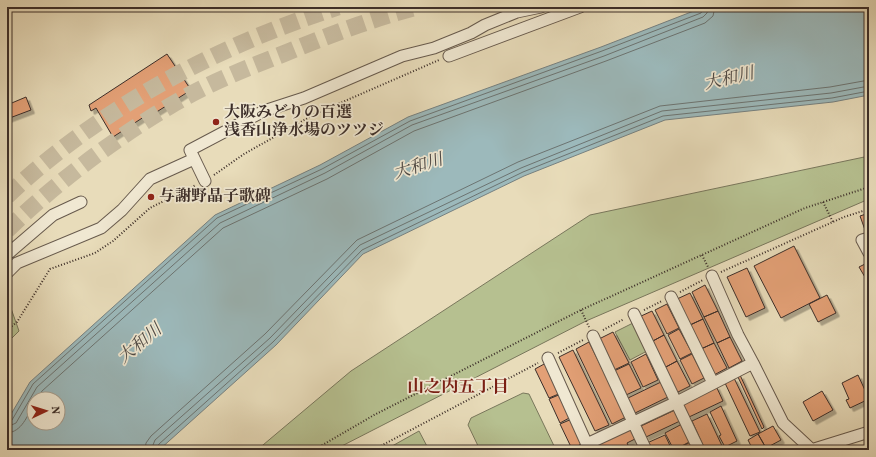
<svg xmlns="http://www.w3.org/2000/svg" width="876" height="457" font-family="Vollkorn,'Noto Serif JP',serif">
<style>
.green{fill:#b6c090;stroke:#79775c}
.water{fill:#9cb9bb;stroke:#768181;fill-rule:evenodd}
.lines{fill:none;stroke-linecap:round;stroke-linejoin:round}
.shore{stroke:#6c7472;stroke-width:1}
.building{fill:#e3a076;stroke:#3c2e29;filter:url(#shadow)}
.highway-tunnel{stroke:#c6b99d;stroke-width:17;stroke-dasharray:17 8;stroke-linecap:butt}
.minor-casing{stroke:#675a4d;stroke-width:13}
.path{stroke:#3c2e29;stroke-width:2;stroke-dasharray:1 2;stroke-linecap:butt}
.minor{stroke:#f0e8d2;stroke-width:11}
.poi-dot{fill:#8f2418;stroke:#f0e8d2;stroke-width:1.5}
.labels{text-anchor:middle;dominant-baseline:central;stroke-width:3.5;stroke-linejoin:round;paint-order:stroke}
.poi-label{font-size:16px;font-weight:bold;fill:#3c2e29;stroke:#f0e8d2;text-anchor:start}
.water-label{font-size:17px;font-style:italic;fill:#4f4a46;stroke:#f0e8d2}
.neighbourhood-label{font-size:17px;font-weight:bold;fill:#7a1f14;stroke:#f0e8d2}
</style>
<defs>
<filter id="shadow"><feDropShadow dx="3.5" dy="3.5" stdDeviation="0" flood-color="#0004"/></filter>
</defs>
<rect width="100%" height="100%" fill="#e8dcba"/>
<filter id="stains"><feTurbulence type="fractalNoise" baseFrequency=".005" numOctaves="4"/><feColorMatrix values="0 0 0 0 .2 0 0 0 0 .09 0 0 0 0 .02 0 0 0 .5 -.17"/></filter>
<radialGradient id="worn" r=".72"><stop offset=".6" stop-color="#630" stop-opacity="0"/><stop offset="1" stop-color="#630" stop-opacity=".3"/></radialGradient>
<path class="green" d="M869,156V199L586,321L334,450H257L351,371L590,215Z
M7,297L19,331L7,343Z
M633,323L647,351L630,360L615,332Z
M523,393L529,394L556,450H480L468,425L471,418Z
M419,431L429,450H385Z"/>
<path class="water" d="M704,7H869V95L833,102L665,120L524,176L363,254L276,345L159,450H7V421L30,382L215,215L320,165L408,117L601,47ZM34,399H58V423H34Z"/>
<g class="lines">
<path class="shore" d="M37,399L42,391L223,228L327,179L414,131L606,61L705,23L713,16L715,7
M7,422L12,420L33,384L217,218L322,169L410,121L602,51L701,13L704,7
M7,427L16,423L37,387L220,223L325,173L412,125L604,56L703,17L707,13L709,7
M7,433C22,432 27,416 34,404
M145,450L146,443L151,436L265,334L357,240L518,162L660,106L830,87L869,80
M151,450L155,440L270,338L360,245L521,168L662,111L831,93L869,86
M156,450L159,444L273,342L362,250L523,172L663,116L832,98L869,91"/>
</g>
<path class="building" d="M167,54L191,90L155,113L153,111L113,137L96,108L91,111L89,105Z
M26,97L31,110L7,119V105Z
M869,213V229L865,230L860,216Z
M794,246L820,298L781,318L754,266Z
M869,262V284L859,267Z
M747,268L765,308L746,317L727,277Z
M705,285L718,311L704,317L692,292Z
M690,293L703,319L690,325L677,299Z
M827,295L836,313L818,322L809,304Z
M667,304L679,328L667,334L655,310Z
M652,311L664,335L651,342L639,317Z
M718,311L730,337L717,343L704,317Z
M703,319L714,343L701,349L690,325Z
M679,329L692,353L680,359L668,335Z
M613,332L629,363L614,370L599,339Z
M664,335L677,361L664,368L651,342Z
M730,337L742,361L729,368L717,343Z
M589,342L626,417L612,424L576,349Z
M714,343L727,368L714,375L701,349Z
M573,350L609,425L595,431L559,357Z
M646,354L658,380L643,387L631,362Z
M692,354L704,378L692,384L680,360Z
M677,361L690,386L676,393L664,368Z
M546,363L561,393L549,398L535,369Z
M629,364L641,388L626,395L614,371Z
M740,375L764,427L762,429L738,377Z
M858,375L869,399L850,408L846,400L849,399L842,383Z
M734,378L760,432L750,436L725,383Z
M661,382L668,397L633,414L626,399Z
M716,386L723,401L689,417L682,403Z
M822,391L833,410L813,421L803,402Z
M561,394L571,417L560,423L549,399Z
M721,406L737,441L725,447L719,436L721,435L710,412Z
M675,410L680,421L646,437L641,426Z
M707,414L723,448L720,450H705L692,421Z
M572,419L583,443L572,449L560,424Z
M682,424L691,441L674,450L665,433Z
M773,426L781,440L766,448L758,434Z
M631,429L635,439L627,443L628,445L616,450H598L596,445Z
M758,434L766,448L753,450L748,440Z
M665,435L672,450H650L647,443Z
M691,442L695,450H674Z"/>
<g class="lines">
<path class="highway-tunnel" d="M7,196C100,108 216,46 338,7
M7,230C57,182 115,138 175,103C209,83 247,68 283,54C327,36 371,19 417,7"/>
<g class="minor-casing">
<path id="minor" d="M449,56L580,7
M205,181L190,150L264,111L304,98L402,56L434,48L471,33L485,25L517,12L541,7
M869,238L862,240L869,253
M7,252H10L53,215L81,202
M7,273L17,263L101,228L122,210L150,179L194,159
M712,276L738,335L753,363
M671,297L713,383
M634,314L699,450
M593,336L646,450
M548,358L589,449
M587,444L677,402L753,363L783,423L812,450
M811,450L869,432"/>
</g>
<path class="path" d="M214,175L244,154L315,114L439,60
M823,202L833,222
M702,255L708,267
M721,272L844,217L869,209
M680,292L703,280
M581,310L589,327
M644,310L662,301
M7,315L9,327
M7,330L17,322L50,269L95,253L113,241L150,208L196,185
M603,330L624,319
M558,353L583,340
M314,450L374,415L581,310L805,208L869,187
M373,450L538,363"/>
<use href="#minor" class="minor"/>
</g>
<g class="poi-dot">
<circle cx="216" cy="122" r="4"/>
<circle cx="151" cy="197" r="4"/>
</g>
<g class="labels">
<g class="poi-label">
<text x="224" y="113">大阪みどりの百選<tspan x="224" dy="18">浅香山浄水場のツツジ</tspan></text>
<text x="159" y="197">与謝野晶子歌碑</text>
</g>
<g class="water-label">
<text transform="translate(729 79) rotate(-13)">大和川</text>
<text transform="translate(418 167) rotate(-17)">大和川</text>
<text transform="translate(140 344) rotate(-40)">大和川</text>
</g>
<g class="neighbourhood-label">
<text x="458" y="387">山之内五丁目</text>
</g>
</g>
<rect width="876" height="457" fill="none" stroke="#e8dcba" stroke-width="24"/>
<rect x="8" y="8" width="860" height="441" fill="none" stroke="#3c2e29" stroke-width="2"/>
<rect x="12" y="12" width="852" height="433" fill="none" stroke="#3c2e29"/>
<g transform="translate(46 411) rotate(86)"><circle r="19" fill="#f0e8d2" stroke="#a89e8e"/>
<path d="M0-3L7 15L0 10L-7 15Z" fill="#8f2418"/>
<text y="-6" font-size="11" font-weight="bold" text-anchor="middle" fill="#3c2e29">N</text>
</g>
<rect width="100%" height="100%" filter="url(#stains)"/>
<rect width="100%" height="100%" fill="url(#worn)"/>
</svg>
